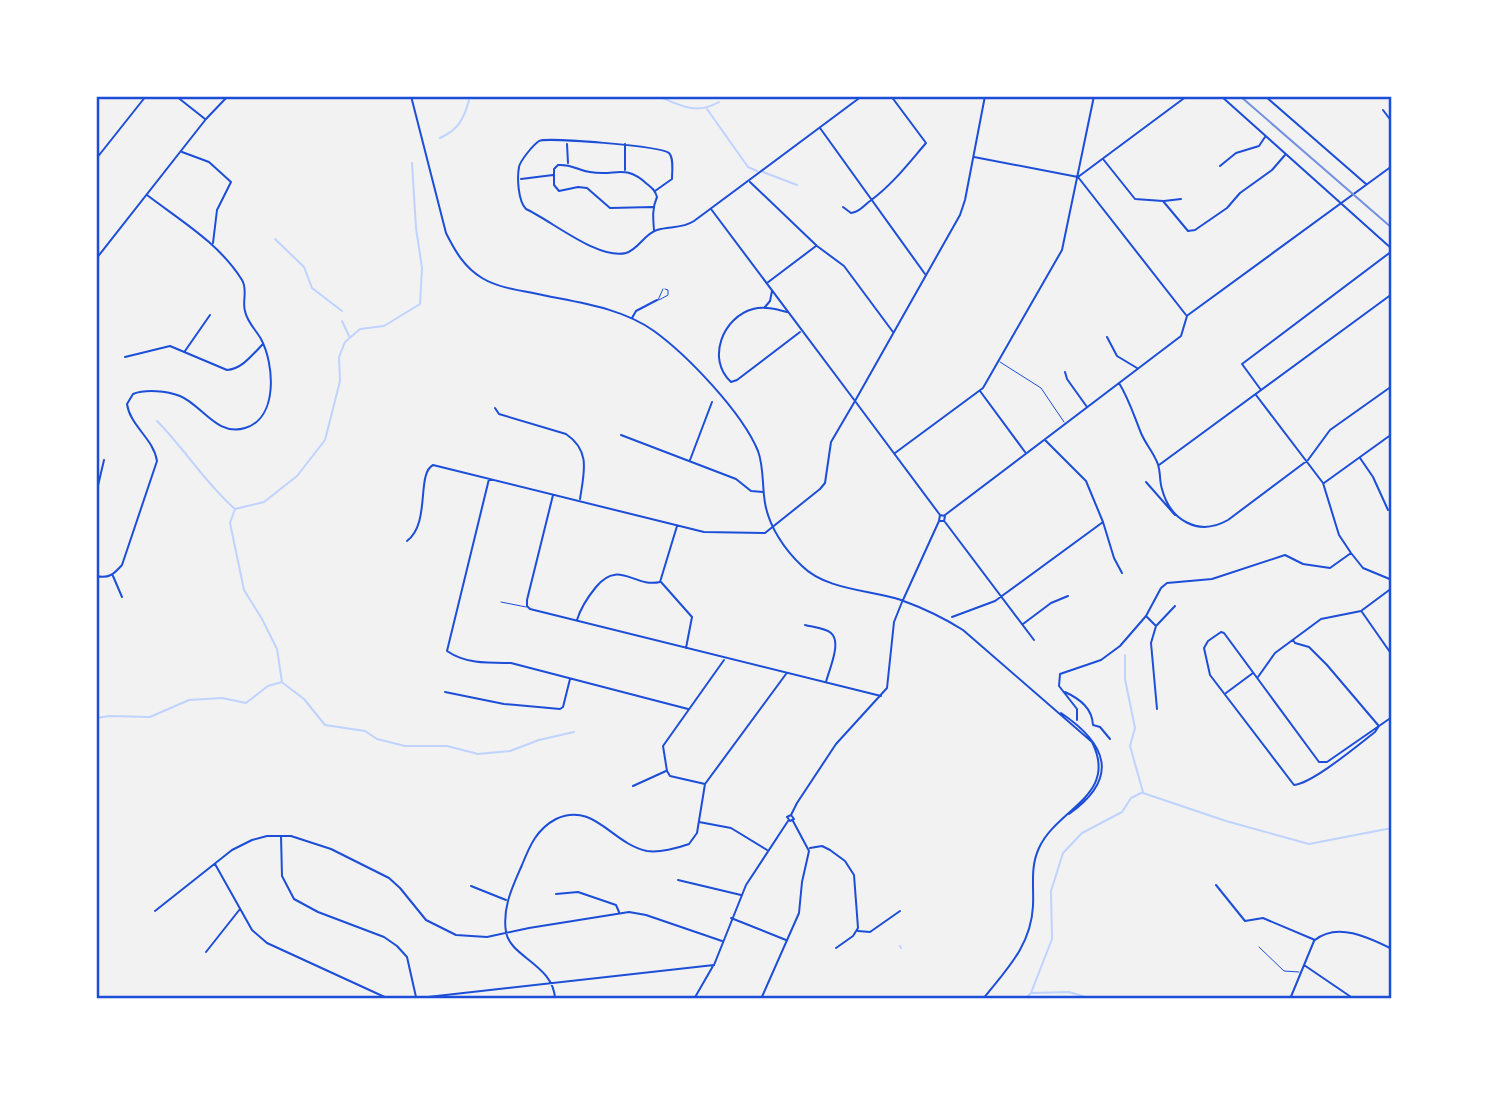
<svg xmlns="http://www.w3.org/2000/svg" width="1488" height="1095" font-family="'Zilla Slab',serif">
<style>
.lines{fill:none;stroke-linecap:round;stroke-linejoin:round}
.stream{stroke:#bfd3fe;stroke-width:2}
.service{stroke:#1d4ed8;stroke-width:1}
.minor{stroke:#1d4ed8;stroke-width:2}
.tertiary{stroke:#1d4ed8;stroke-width:2}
.secondary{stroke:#1d4ed8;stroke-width:2}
.rail{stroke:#7290e2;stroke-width:2}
.neatline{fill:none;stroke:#1d4ed8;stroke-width:2.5}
</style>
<rect width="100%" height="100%" fill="#f2f2f2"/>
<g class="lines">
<path class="stream" d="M658,96C681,106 696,115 719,102
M707,109L748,167L757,171
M440,138C458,130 464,119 469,100L468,96
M763,172L797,185
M275,239L304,267L312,288L342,311
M342,321L349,336
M157,421C185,449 205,483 235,509
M283,683L304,699L325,725L365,731L377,739L405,746H447L478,754L510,751L539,740L574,732
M96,718L110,716L150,717L189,700L222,698L246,703L268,686L282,682L277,649L262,619L244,590L230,523L235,509L264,502L297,476L325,440L340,381L339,357L345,342L360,329L384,326L420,304L422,268L416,228L412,163
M1143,793L1226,821L1309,844L1392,828
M900,946L901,948
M1032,993L1069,992L1092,999
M1025,999L1031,993L1052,939L1051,891L1063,853L1082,833L1122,812L1131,798L1143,792L1130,746L1135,728L1125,679V655"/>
<path class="service" d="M658,300L663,289
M659,300L668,295V290L665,289
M1000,362L1041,388L1064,422
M501,602L526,607
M1259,947L1284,971L1299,972"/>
<path class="minor" d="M176,96L205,119
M1265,96L1366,184
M1383,110L1392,122
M820,128L925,274
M567,144L568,163
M625,144V170
M182,152L209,162L231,182L217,210L213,243
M974,157L1078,177L1186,315
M96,159L146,96
M1103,159L1135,199L1163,201L1188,231L1195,230L1227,208L1240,193L1272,170L1285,155
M1220,166L1236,153L1259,146L1265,137
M1078,177L1187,96
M521,179L553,175
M750,182L817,246L844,266L893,332
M655,191L672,179C672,171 674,158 669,153C661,146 546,137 539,141C533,145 520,161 519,167C517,178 518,201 526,209C552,221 598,260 626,253C639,249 644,234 657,230C669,226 682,229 694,221L862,96
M1164,201L1181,199
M653,207L610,208L587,188L578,187L559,191L554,185V169L558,165C573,164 576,170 590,172C616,177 624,163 647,184C652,188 655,190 657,197C652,208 653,218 654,230
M843,207L851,213C860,212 863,206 870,201C892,185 908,164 926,143L891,96
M767,283L816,246
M765,307L770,301L772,291
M787,312C776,309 764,306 753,309C723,317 706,359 731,382L737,380L800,332
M1188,315L1392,166
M632,318L636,311L657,300
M1107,337L1117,356L1137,368
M185,351L210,315
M125,357L170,346L227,370C242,369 252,355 263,344
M1065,372L1067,379L1087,407
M1119,383C1129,399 1134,416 1141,433C1145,443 1153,452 1157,462C1161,470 1159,480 1162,489C1170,520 1198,537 1228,520L1308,460L1330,430L1392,386
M1261,390L1242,364L1392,251
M980,391L1025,452
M1256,395L1323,483L1339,535L1351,553L1363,568L1392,580
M495,408L499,414L566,434C591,451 584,472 580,499
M621,435L736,479L751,491L763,492
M1045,440L1086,481L1103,522L1114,558L1122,573
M895,453L983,388L1062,250L1094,96
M1360,458L1373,477L1388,510
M690,460L712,402
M1159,465L1392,294
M489,479L447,651C466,664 488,663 511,663L688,709
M1146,482L1175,515
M1324,483L1392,434
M96,494L104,460
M553,495L527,600V606L530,609L881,696
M945,515L1181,336L1187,316
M945,522L1034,640
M407,541C431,523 416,474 433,465L704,532L765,533L820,489L825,483L831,442L855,401L711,209
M96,576C109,579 114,574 122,565L157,461C154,439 130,426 127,404L133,394C146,389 167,391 180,396C202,405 217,437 245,428C279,418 274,363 261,339C256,330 247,322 245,311C242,301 248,290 242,280C219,243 181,221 147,195
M113,576L122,597
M661,582L692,617L686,648
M1362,612L1392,655
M952,617L995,601L1103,522
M1147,617L1156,626L1151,643L1157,709
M577,620C581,607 587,598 596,587C619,559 634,588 660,582L677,526
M1023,624L1051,603L1068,596
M805,625C812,627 825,628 831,633C842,642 829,670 826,682
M1157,625L1175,606
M1293,640L1295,643L1309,647L1327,665L1378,725
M1258,677L1275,653L1321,619L1361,611L1392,588
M445,692L504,704L560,709L563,707L570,679
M1065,692C1080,699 1092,708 1093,725L1100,727L1110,739
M1226,693L1253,673
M1077,720V709L1059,686L1060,674L1101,660L1120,646L1146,616L1161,588L1167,583L1212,579L1285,555L1303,564L1330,568L1351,553
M1379,726L1375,732C1358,745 1313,783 1294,785L1210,675L1204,648L1208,641L1221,632L1224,633L1319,762H1327L1392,717
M705,784L670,776L667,771L663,746L724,660
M633,786L666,771
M699,822L731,828L767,850
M281,836L282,876L294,899L318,912L384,937L397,946L407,957L416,997
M810,848L822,846L830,850L845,861L854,875L858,928L853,936L836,948
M215,864L252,930L267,943L389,999
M678,880L741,895
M1216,885L1245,921L1263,918L1315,940C1337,922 1368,937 1392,949
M471,886L506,900
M556,894L578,892L616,905L619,912
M155,911L232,850L252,840L267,836H291L331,849L389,878L400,888L426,920L456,935L487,937L529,928L629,912L646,915L722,941
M731,918L786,940
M858,931L870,932L900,911
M206,952L240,909
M1304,965L1354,999
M410,999L714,965
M555,999C554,965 510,957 506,932C502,907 513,886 522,865C530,845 537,829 556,819C594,801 612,844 647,851C659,853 678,848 689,844L697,833L705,784L786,674
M694,999L713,966
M761,999L799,913L802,882L809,851L793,821
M1290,999L1314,941"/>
<path class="tertiary" d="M1221,96L1392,249
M96,259L206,119L228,96
M791,815L787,817L790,821L794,819L791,815L797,803L836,744L887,688L894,622L902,602
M714,965L746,885L788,821"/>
<path class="secondary" d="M411,96L446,233C455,251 464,267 482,278C497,287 516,290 533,293C573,302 619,306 654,331C687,355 742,412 758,451C764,467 762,486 765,503C769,527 785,550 802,566C826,590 870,590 901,600C923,608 944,618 963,630L1092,742C1119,796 1057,808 1039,848C1030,867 1034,886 1033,906C1031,946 1006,970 983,999
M940,515L855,401L960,215L965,200L985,96
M940,515L945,516L944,521H939Z
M903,600L939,521
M1061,713C1107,744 1120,778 1069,814"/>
<path class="rail" d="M1240,96L1392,228"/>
</g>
<rect width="1488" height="1095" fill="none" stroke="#ffffff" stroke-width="196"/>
<rect x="98" y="98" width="1292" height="899" class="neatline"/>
</svg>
